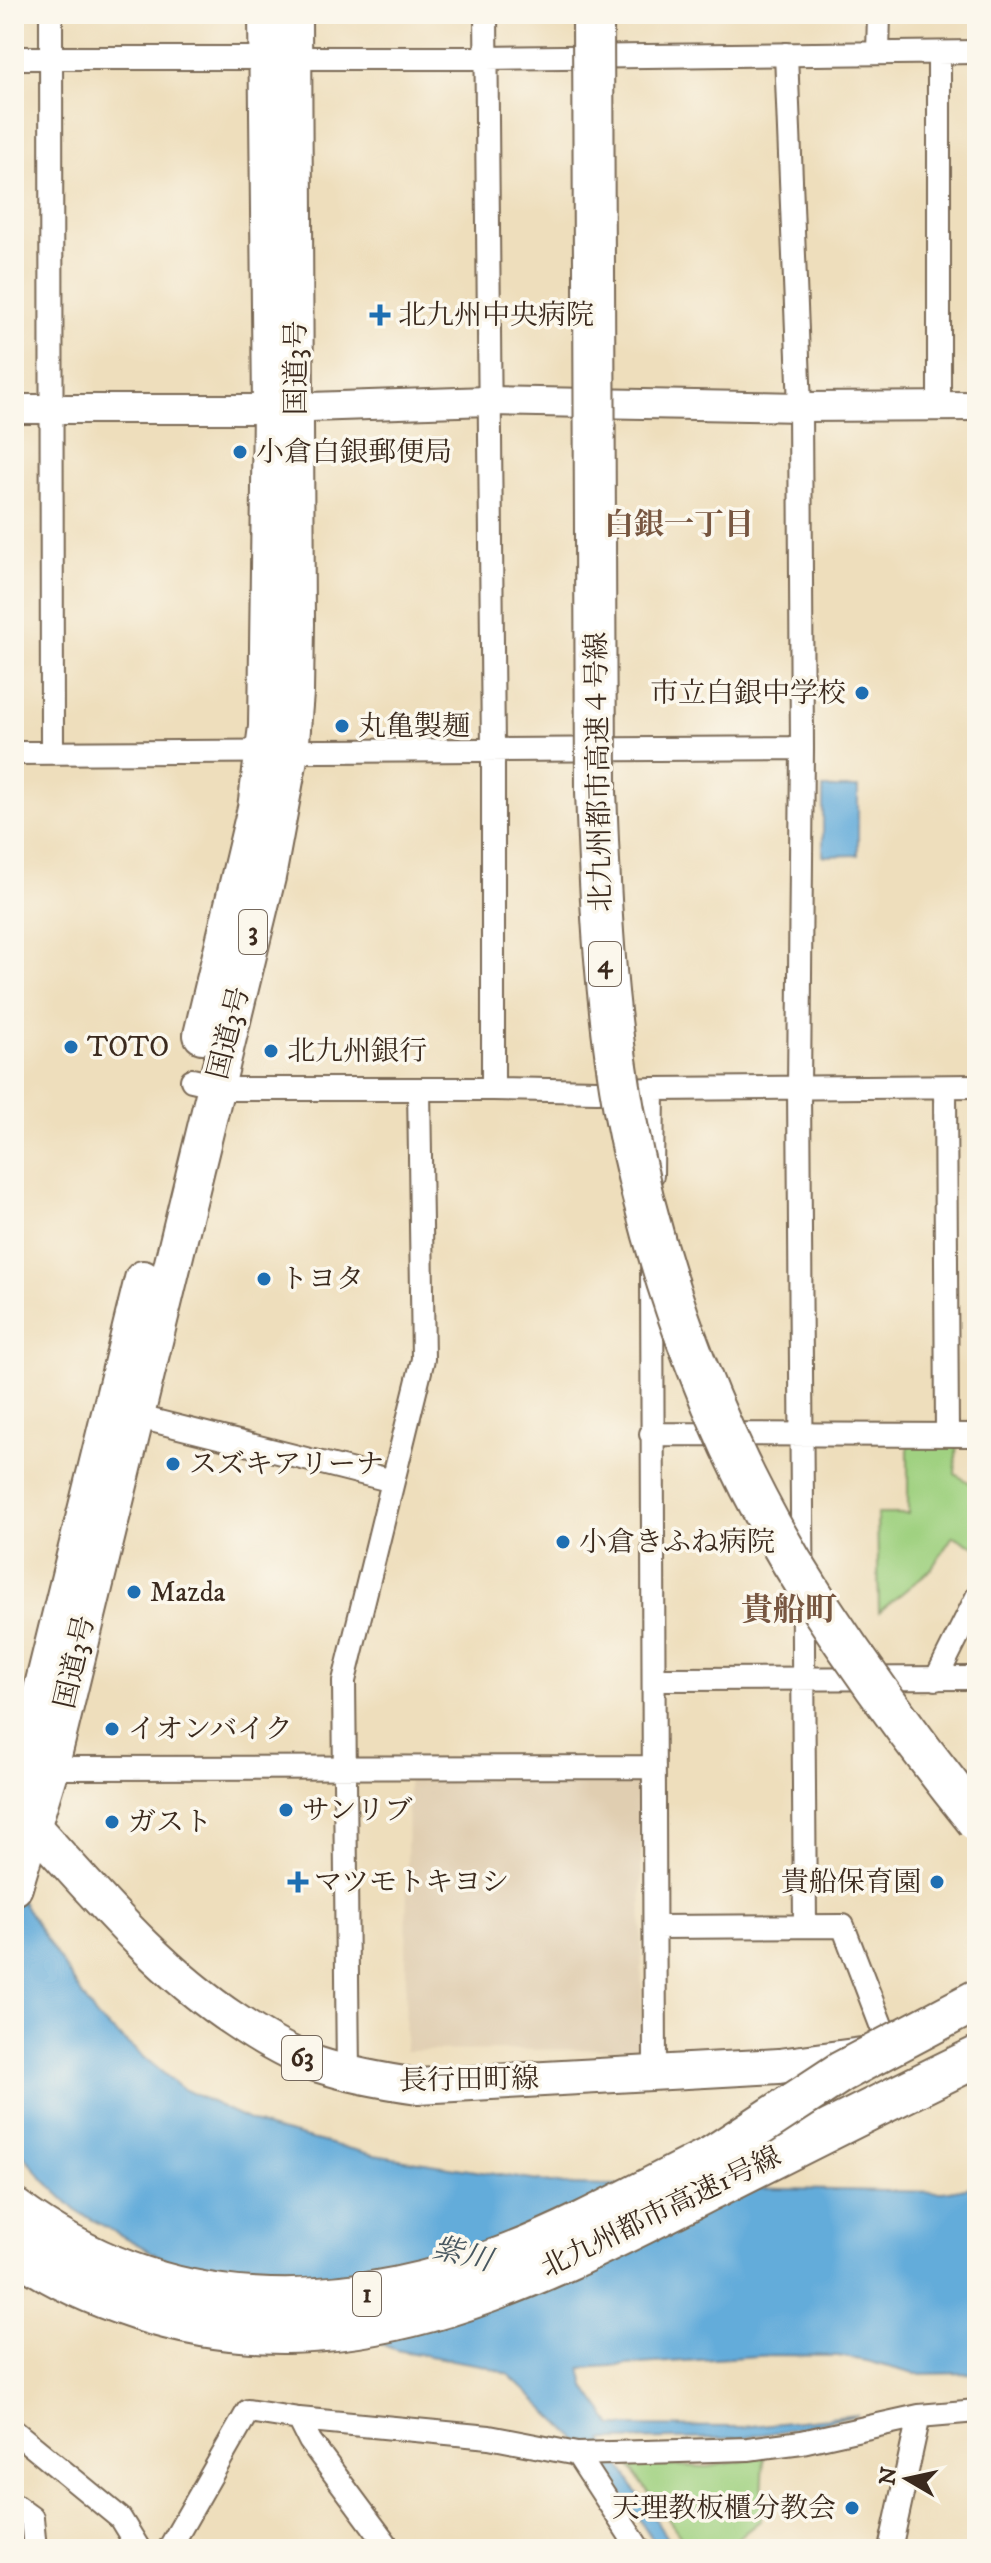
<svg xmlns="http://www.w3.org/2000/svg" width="991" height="2563" font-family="'IM FELL DW Pica','Noto Serif JP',serif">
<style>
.built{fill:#e0ceb1}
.green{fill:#a0d181;stroke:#6e7e50;stroke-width:2}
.water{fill:#63acda;stroke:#4f6b7c;stroke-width:2}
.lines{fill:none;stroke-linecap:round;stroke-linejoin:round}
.minor-casing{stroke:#7a6955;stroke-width:26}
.tertiary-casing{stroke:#7a6955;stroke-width:32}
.primary-casing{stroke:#7a6955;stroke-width:38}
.trunk-casing{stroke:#7a6955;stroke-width:40}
.motorway-casing{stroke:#7a6955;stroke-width:44}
.minor{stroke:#fff;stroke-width:22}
.tertiary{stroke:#fff;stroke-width:28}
.primary{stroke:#fff;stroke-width:34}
.trunk{stroke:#fff;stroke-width:36}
.motorway{stroke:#fff;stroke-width:40}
.motorway-bridge-casing{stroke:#7a6955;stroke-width:44;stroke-linecap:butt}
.motorway-bridge{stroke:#fff;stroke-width:40}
.poi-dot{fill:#1f6fb2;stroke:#fbf7ec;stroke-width:3}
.labels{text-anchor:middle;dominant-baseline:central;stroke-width:7;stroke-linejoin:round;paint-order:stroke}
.shield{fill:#fbf7ec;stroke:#75685c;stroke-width:2}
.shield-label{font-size:26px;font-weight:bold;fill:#3b2a1e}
.poi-label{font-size:28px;fill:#3b2a1e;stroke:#fbf7ec;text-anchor:start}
.street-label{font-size:28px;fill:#3b2a1e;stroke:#fbf7ec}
.neighbourhood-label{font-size:30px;font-weight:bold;fill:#775640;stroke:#fbf7ec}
.water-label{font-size:30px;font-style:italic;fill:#495860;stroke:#fbf7ec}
.quarter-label{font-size:32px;font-weight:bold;fill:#775640;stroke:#fbf7ec}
</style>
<rect width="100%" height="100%" fill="#fbf7ec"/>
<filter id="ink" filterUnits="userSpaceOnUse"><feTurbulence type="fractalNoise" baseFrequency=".0125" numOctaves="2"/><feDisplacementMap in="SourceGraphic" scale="16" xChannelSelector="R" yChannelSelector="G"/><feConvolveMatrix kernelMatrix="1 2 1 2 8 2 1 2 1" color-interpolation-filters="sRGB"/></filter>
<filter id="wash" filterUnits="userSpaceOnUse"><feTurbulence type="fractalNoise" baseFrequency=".006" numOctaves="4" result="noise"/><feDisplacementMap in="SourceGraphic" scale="32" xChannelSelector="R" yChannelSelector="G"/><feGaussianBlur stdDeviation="1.8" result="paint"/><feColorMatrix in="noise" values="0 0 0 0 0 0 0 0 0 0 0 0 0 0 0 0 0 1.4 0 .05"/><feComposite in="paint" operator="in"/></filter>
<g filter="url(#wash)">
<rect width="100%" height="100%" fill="#eedebc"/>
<path class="built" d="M641,1780L642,2049L405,2051L408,1781Z"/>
<path class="green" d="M957,1441L955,1474L977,1487V1548L953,1536L931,1569L879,1612L877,1514H908V1442Z
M764,2457L761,2520L724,2549H690L628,2464L707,2467Z"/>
<path class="water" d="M823,788H858V855L823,856Z
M14,1889L97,2018L181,2088L264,2127L374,2155L564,2185L943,2192L977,2186V2373L914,2374L867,2361L837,2356L773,2355L581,2368L585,2386L613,2426L741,2427L858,2415L777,2432L738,2438L603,2440L674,2549H659L603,2464L509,2375L486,2366L396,2350L161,2257L78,2212L45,2181L14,2143Z"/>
</g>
<g filter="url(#ink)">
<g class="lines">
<g class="minor-casing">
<path id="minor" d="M51,14L52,753
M486,14L493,751V1089
M878,53L879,14
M939,53V406
M786,54L800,407L802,748L799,1089L805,1926
M14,58H487L977,52
M14,753L802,748
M192,1080L232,1089H493L597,1091L653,1089L977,1086
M945,1087L947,1434
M652,1175L653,1089
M652,1270L655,2073
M135,1416L393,1481
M651,1434L977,1435
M654,1679L977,1678
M936,1679L977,1597
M50,1768L654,1767
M655,1927L843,1926L891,2051
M348,2074L344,1681L423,1359L419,1089
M299,2419L310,2441L390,2549
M14,2431L120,2518L139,2549
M577,2454L639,2549
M14,2505L32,2518L35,2549
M169,2549L248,2411L299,2419L489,2437L577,2454L748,2449L802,2442L919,2416L977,2411
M890,2549L919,2416"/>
</g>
<g class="tertiary-casing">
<path id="tertiary" d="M14,409H251L488,401L800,407L977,406"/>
</g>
<g class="primary-casing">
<path id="primary" d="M19,1806L34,1827C97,1896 157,1969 236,2021C261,2038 287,2054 316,2064C350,2075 383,2081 418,2086L779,2066L869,2054"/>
</g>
<g class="trunk-casing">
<path id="trunk" d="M202,1035L256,808L267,727L271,408L267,14
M14,1794L29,1743L143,1279
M14,1887L50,1768L267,877L290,753L295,693L296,624L293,14"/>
</g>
<g class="motorway-casing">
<path id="motorway" d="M14,2209C165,2322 340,2319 510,2254C580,2227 646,2189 713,2156
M14,2249C50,2277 95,2296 138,2310C348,2378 529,2282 712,2189C800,2145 888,2100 977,2057"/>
</g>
<use href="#minor" class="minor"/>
<use href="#tertiary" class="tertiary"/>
<use href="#primary" class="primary"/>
<use href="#trunk" class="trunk"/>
<use href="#motorway" class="motorway"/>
<g class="motorway-bridge-casing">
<path id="motorway-bridge" d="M593,14L596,791C600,898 605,1004 624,1110C655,1278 720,1453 813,1596C864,1674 919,1749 977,1821
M713,2156L841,2072L977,2000"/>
</g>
<use href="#motorway-bridge" class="motorway-bridge"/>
</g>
</g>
<g class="poi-dot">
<path d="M376 303h8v8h8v8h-8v8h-8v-8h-8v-8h8z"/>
<circle cx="240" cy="452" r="8"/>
<circle cx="862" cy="693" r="8"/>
<circle cx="342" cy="726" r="8"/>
<circle cx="71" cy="1047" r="8"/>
<circle cx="271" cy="1051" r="8"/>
<circle cx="264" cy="1279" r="8"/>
<circle cx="173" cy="1464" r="8"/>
<circle cx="563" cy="1542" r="8"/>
<circle cx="134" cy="1592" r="8"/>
<circle cx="112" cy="1729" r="8"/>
<circle cx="286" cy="1810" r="8"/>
<circle cx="112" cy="1822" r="8"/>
<path d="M294 1870h8v8h8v8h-8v8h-8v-8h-8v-8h8z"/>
<circle cx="937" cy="1882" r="8"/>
<circle cx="852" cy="2508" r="8"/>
</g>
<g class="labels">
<g class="shield">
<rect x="239" y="910" width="28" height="44" rx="6"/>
<rect x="589" y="942" width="32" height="44" rx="6"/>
<rect x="282" y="2036" width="40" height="44" rx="6"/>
<rect x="353" y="2272" width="28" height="44" rx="6"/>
</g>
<g class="shield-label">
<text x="253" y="932">3</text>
<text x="605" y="964">4</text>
<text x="302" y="2058">63</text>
<text x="367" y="2294">1</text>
</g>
<g class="poi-label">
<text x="398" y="315">北九州中央病院</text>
<text x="256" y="452">小倉白銀郵便局</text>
<text x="846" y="693" text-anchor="end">市立白銀中学校</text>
<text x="358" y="726">丸亀製麺</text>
<text x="87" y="1047">TOTO</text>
<text x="287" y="1051">北九州銀行</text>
<text x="280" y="1279">トヨタ</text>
<text x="189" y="1464">スズキアリーナ</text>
<text x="579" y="1542">小倉きふね病院</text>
<text x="150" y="1592">Mazda</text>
<text x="128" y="1729">イオンバイク</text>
<text x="302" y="1810">サンリブ</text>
<text x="128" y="1822">ガスト</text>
<text x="314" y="1882">マツモトキヨシ</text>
<text x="921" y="1882" text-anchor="end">貴船保育園</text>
<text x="836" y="2508" text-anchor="end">天理教板櫃分教会</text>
</g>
<g class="street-label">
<text transform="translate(296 368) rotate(-90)">国道3号</text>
<text transform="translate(599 772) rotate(-91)">北九州都市高速４号線</text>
<text transform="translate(229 1033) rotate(-76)">国道3号</text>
<text transform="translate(75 1662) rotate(-77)">国道3号</text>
<text transform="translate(469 2080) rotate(-1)">長行田町線</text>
<text transform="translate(661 2212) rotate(-26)">北九州都市高速1号線</text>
</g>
<g class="neighbourhood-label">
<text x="679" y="525">白銀一丁目</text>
</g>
<g class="water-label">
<text transform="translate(462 2255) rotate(14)">紫川</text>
</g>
<g class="quarter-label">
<text x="789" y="1611">貴船町</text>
</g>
</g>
<rect width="991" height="2563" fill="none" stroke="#fbf7ec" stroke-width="48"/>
<g transform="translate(907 2479) rotate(279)" stroke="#fbf7ec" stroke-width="6" paint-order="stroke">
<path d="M0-6L14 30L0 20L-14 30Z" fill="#3b2a1e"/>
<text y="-12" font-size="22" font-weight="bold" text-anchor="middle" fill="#3b2a1e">N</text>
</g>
</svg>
